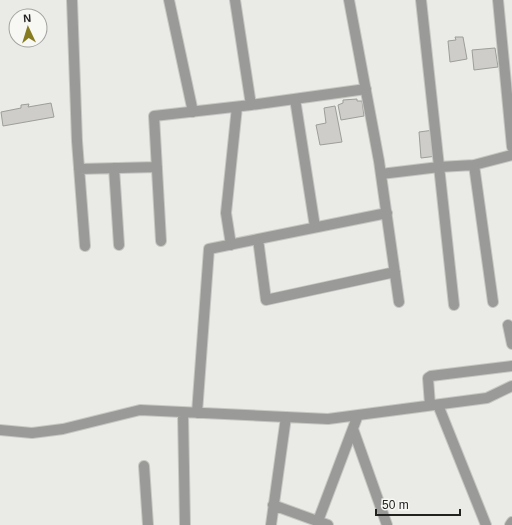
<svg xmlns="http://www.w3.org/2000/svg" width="512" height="525" font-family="Helvetica,sans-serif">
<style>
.building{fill:#cecdca;stroke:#9d9d9a}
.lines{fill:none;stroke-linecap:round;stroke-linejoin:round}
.minor-casing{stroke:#c6c6c3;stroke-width:12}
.minor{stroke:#9a9a98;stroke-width:10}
</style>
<rect width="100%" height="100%" fill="#eaeae6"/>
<path class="building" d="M455,37H463L467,59L450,62L448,41L456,40Z
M495,48L498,67L474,70L472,50Z
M357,99V101H362L364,116L341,120L338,105L343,103V100Z
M51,103L54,117L3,126L1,112L21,108V105L29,104L28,107Z
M335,106L342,142L320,145L316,125L326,123L324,108Z
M434,130L437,156L421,158L419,132Z"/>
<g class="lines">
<g class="minor-casing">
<path id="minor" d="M72,0L77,141L85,246
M169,0L193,112
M235,0L251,105
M349,0L379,161L399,302
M421,0L454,305
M498,0L512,147
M295,99L315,227
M474,165L493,302
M114,168L119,245
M79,169L157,167
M381,174L439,167L474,165L512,155
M258,239L266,300L395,272
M161,241L154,116L251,105L366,89
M231,245L226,213L237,107
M508,325L512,344
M430,405L428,378L431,376L512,366
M438,405L486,525
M183,413L185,525
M197,413L209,249L387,213
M353,429L387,525
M0,430L32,433L63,429L140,410L328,419L487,398L512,386
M144,466L148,525
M273,505L328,525
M318,521L358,415
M271,525L286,417
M510,525L512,522"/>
</g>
<use href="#minor" class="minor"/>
</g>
<g transform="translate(28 28) rotate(356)"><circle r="19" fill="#f7f7f4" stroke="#a2a2a0"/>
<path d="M0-3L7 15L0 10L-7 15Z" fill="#877b20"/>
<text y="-6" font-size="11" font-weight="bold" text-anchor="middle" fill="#222221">N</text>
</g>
<path d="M376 509v6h84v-6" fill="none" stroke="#222221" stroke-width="2"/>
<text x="382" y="509" font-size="12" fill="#222221" stroke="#f7f7f4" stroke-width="3" paint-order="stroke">50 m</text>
</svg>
